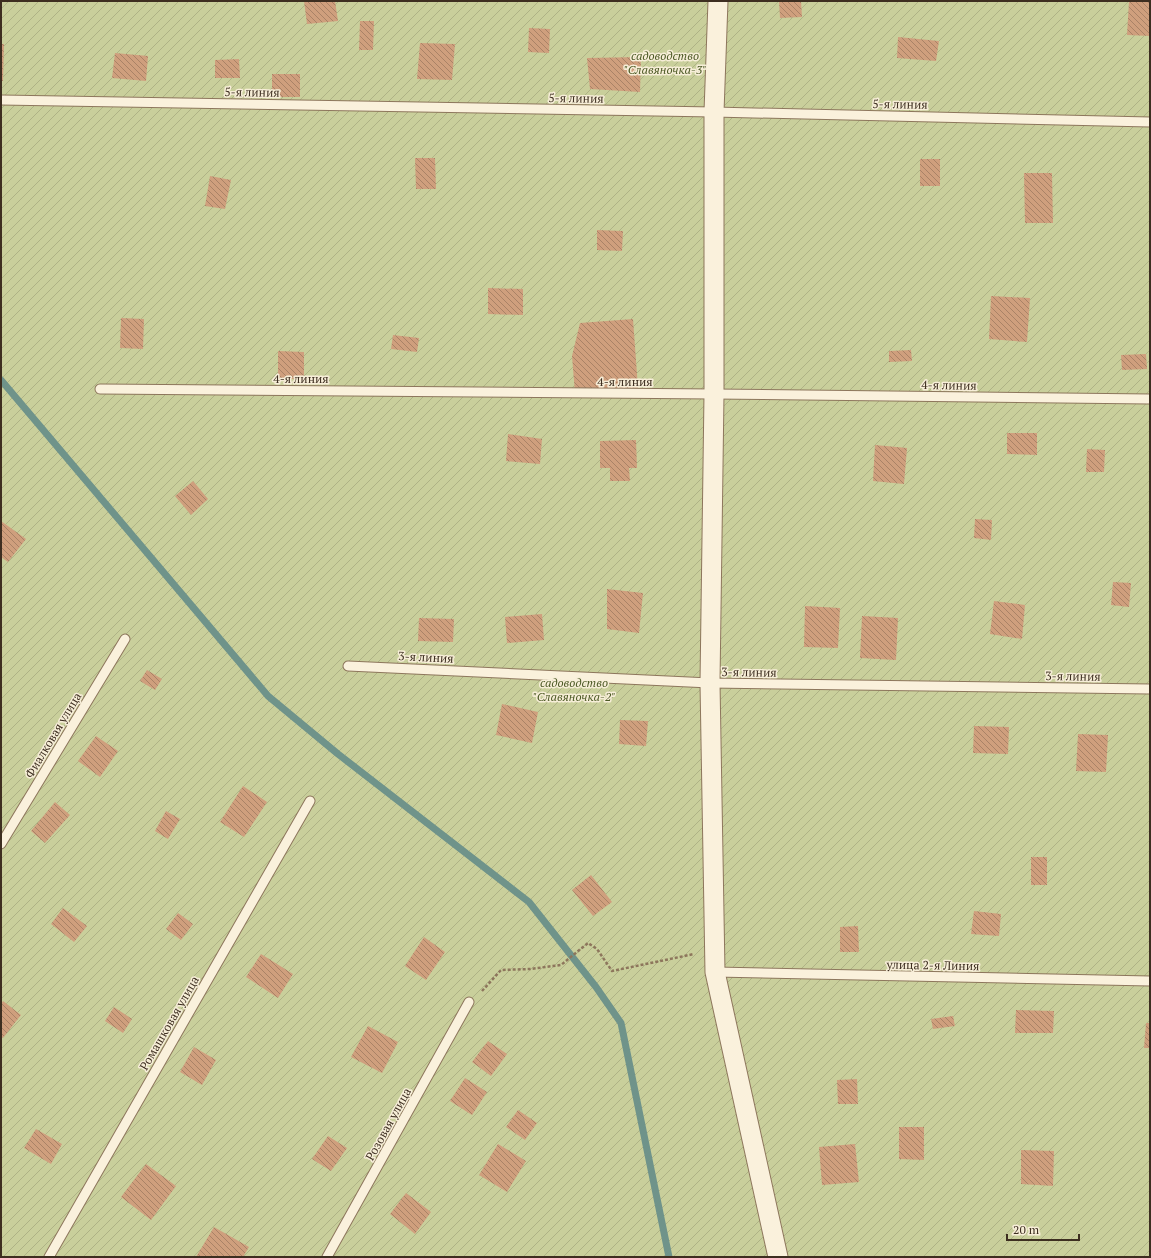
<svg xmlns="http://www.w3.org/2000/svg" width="1151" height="1258" font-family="'PT Serif',serif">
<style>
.garden{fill:url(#garden-furrows)}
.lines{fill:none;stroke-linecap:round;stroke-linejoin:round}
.stream{stroke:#6f938a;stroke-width:7}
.building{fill:url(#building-back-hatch)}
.lane-casing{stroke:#8d765c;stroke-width:11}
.street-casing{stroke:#8d765c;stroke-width:21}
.path{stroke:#8d765c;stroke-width:2.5;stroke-dasharray:3 2;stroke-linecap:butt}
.lane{stroke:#faf1dc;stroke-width:9}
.street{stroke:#faf1dc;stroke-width:19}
.labels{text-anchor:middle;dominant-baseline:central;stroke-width:3;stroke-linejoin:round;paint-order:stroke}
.park-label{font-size:12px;font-style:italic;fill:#4d5a26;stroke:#f7eed8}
.street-label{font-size:12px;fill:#3d2e20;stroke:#f7eed8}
</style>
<defs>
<pattern id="garden-furrows" width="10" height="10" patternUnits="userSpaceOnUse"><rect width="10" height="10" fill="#c9cf9b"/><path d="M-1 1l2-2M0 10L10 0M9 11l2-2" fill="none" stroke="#aeb285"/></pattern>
<pattern id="building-back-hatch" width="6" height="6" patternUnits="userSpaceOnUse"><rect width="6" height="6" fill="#cf9f7d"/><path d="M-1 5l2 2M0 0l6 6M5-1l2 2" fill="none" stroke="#a98266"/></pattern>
</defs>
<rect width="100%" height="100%" fill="#f0e4c8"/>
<path class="garden" d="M1,1H1150V1257H1Z"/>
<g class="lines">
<path class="stream" d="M1,380L268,696L338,754L529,902L596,987L621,1023L669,1257"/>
</g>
<path class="building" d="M304,1H335L338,21L307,24Z
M779,1H801L802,17L780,18Z
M1129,1H1150V36L1127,35Z
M360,21H374L373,50H359Z
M529,28L550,29L549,53L528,52Z
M898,37L939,41L936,61L897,58Z
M420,43L455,44L452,80L417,79Z
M1,44H4L3,81H1Z
M115,53L148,56L146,81L112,78Z
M641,57L640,92L590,89L587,58Z
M239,59L240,78H215V60Z
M272,74H300V97H272Z
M415,158H435L436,189H416Z
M920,159H940V186H920Z
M1024,173H1052L1053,223H1025Z
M210,176L231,180L225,209L205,206Z
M597,230L623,231L622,251L597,250Z
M488,288L523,289V315L488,314Z
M991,296L1030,298L1027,342L989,339Z
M121,318L144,319L143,349L120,348Z
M633,319L638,388L575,393L572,356L580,323Z
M393,335L419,338L417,352L391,349Z
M911,350L912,361L889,362V351Z
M278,351L304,352V379H278Z
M1146,354L1147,369L1122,370L1121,355Z
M1007,433H1037V455L1007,454Z
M508,434L542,439L540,464L506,461Z
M636,440L637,468H629L630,481H610V468H600V441Z
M875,445L907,448L904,484L873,481Z
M1087,449L1105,450L1104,472H1086Z
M193,481L208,499L191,515L175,496Z
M975,519L992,520L991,540L974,538Z
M1,521L26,539L8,562L1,557Z
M1113,582L1131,583L1129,607L1111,605Z
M607,589L643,593L639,633L607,629Z
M994,601L1025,605L1022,639L990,634Z
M805,606L840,608L838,648L804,647Z
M542,614L544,640L507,643L505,617Z
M862,616L898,618L896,660L860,658Z
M419,618L454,619L453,642L418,641Z
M147,670L162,679L155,690L140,681Z
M502,704L538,712L532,743L496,735Z
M620,720L648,721L646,746L619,744Z
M974,726L1009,727L1008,754L973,753Z
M1078,734L1108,735L1106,772L1076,771Z
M96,736L118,751L100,777L78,761Z
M243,786L267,802L244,837L220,822Z
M55,802L70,815L45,843L31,831Z
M166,811L180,819L168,839L155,831Z
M1031,857H1047V885H1031Z
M591,875L612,902L593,916L572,890Z
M63,908L87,926L74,942L51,924Z
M974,911L1001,914L999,936L971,934Z
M178,913L193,924L181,940L166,929Z
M858,926L859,952H840V927Z
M424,937L445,952L426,980L405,966Z
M261,954L293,974L278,998L246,977Z
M3,1001L21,1015L3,1038L1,1037V1004Z
M114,1007L132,1019L123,1033L105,1021Z
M1016,1010L1054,1011L1053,1033H1015Z
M953,1016L955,1026L933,1029L931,1019Z
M1146,1023H1150V1048H1144Z
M368,1026L398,1042L382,1073L351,1057Z
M488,1041L507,1054L491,1076L472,1062Z
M194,1047L216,1060L202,1085L180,1072Z
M465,1078L487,1092L472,1115L450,1101Z
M857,1079L858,1104H838L837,1080Z
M518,1110L537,1123L525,1140L506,1127Z
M899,1127H924V1160L899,1159Z
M36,1129L62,1144L51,1164L24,1148Z
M328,1136L347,1148L331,1171L312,1159Z
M498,1144L526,1161L507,1192L479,1175Z
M855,1144L859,1182L822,1185L819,1147Z
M1021,1150L1054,1151L1053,1186L1021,1184Z
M146,1164L176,1186L151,1220L121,1197Z
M406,1193L431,1212L415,1234L390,1214Z
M214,1227L249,1247L243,1257H196Z"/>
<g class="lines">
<g class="lane-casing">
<path id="lane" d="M1,100L714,112L1150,122
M100,389L714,394L1150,399
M348,666L710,683L1150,689
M1,844L125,639
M715,972L1150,981
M49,1257L310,801
M327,1257L469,1002"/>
</g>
<g class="street-casing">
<path id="street" d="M718,1L714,112V394L710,683L715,972L778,1257"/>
</g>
<path class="path" d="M482,991L501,970L530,969L561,965L588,943L597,949L612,971L694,954"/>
<use href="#lane" class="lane"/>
<use href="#street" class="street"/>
</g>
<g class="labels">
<g class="park-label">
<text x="665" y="55">садоводство<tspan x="665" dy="14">"Славяночка-3"</tspan></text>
<text x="574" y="682">садоводство<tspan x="574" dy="14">"Славяночка-2"</tspan></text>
</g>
<g class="street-label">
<text transform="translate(252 92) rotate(1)">5-я линия</text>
<text transform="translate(576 98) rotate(1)">5-я линия</text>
<text transform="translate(900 104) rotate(1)">5-я линия</text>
<text x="301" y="378">4-я линия</text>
<text x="625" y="381">4-я линия</text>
<text transform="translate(949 385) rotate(1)">4-я линия</text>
<text transform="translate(426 657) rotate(3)">3-я линия</text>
<text transform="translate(749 672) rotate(1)">3-я линия</text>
<text transform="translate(1073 676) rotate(1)">3-я линия</text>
<text transform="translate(53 735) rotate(-59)">Фиалковая улица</text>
<text transform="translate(933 965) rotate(1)">улица 2-я Линия</text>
<text transform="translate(169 1023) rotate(-60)">Ромашковая улица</text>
<text transform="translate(388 1124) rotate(-61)">Розовая улица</text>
</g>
</g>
<rect width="1151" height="1258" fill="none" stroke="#3d2e20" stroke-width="4"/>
<path d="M1007 1234v6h72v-6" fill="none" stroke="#3d2e20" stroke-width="2"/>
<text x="1013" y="1234" font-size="12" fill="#3d2e20" stroke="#f7eed8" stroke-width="3" paint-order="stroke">20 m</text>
</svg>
